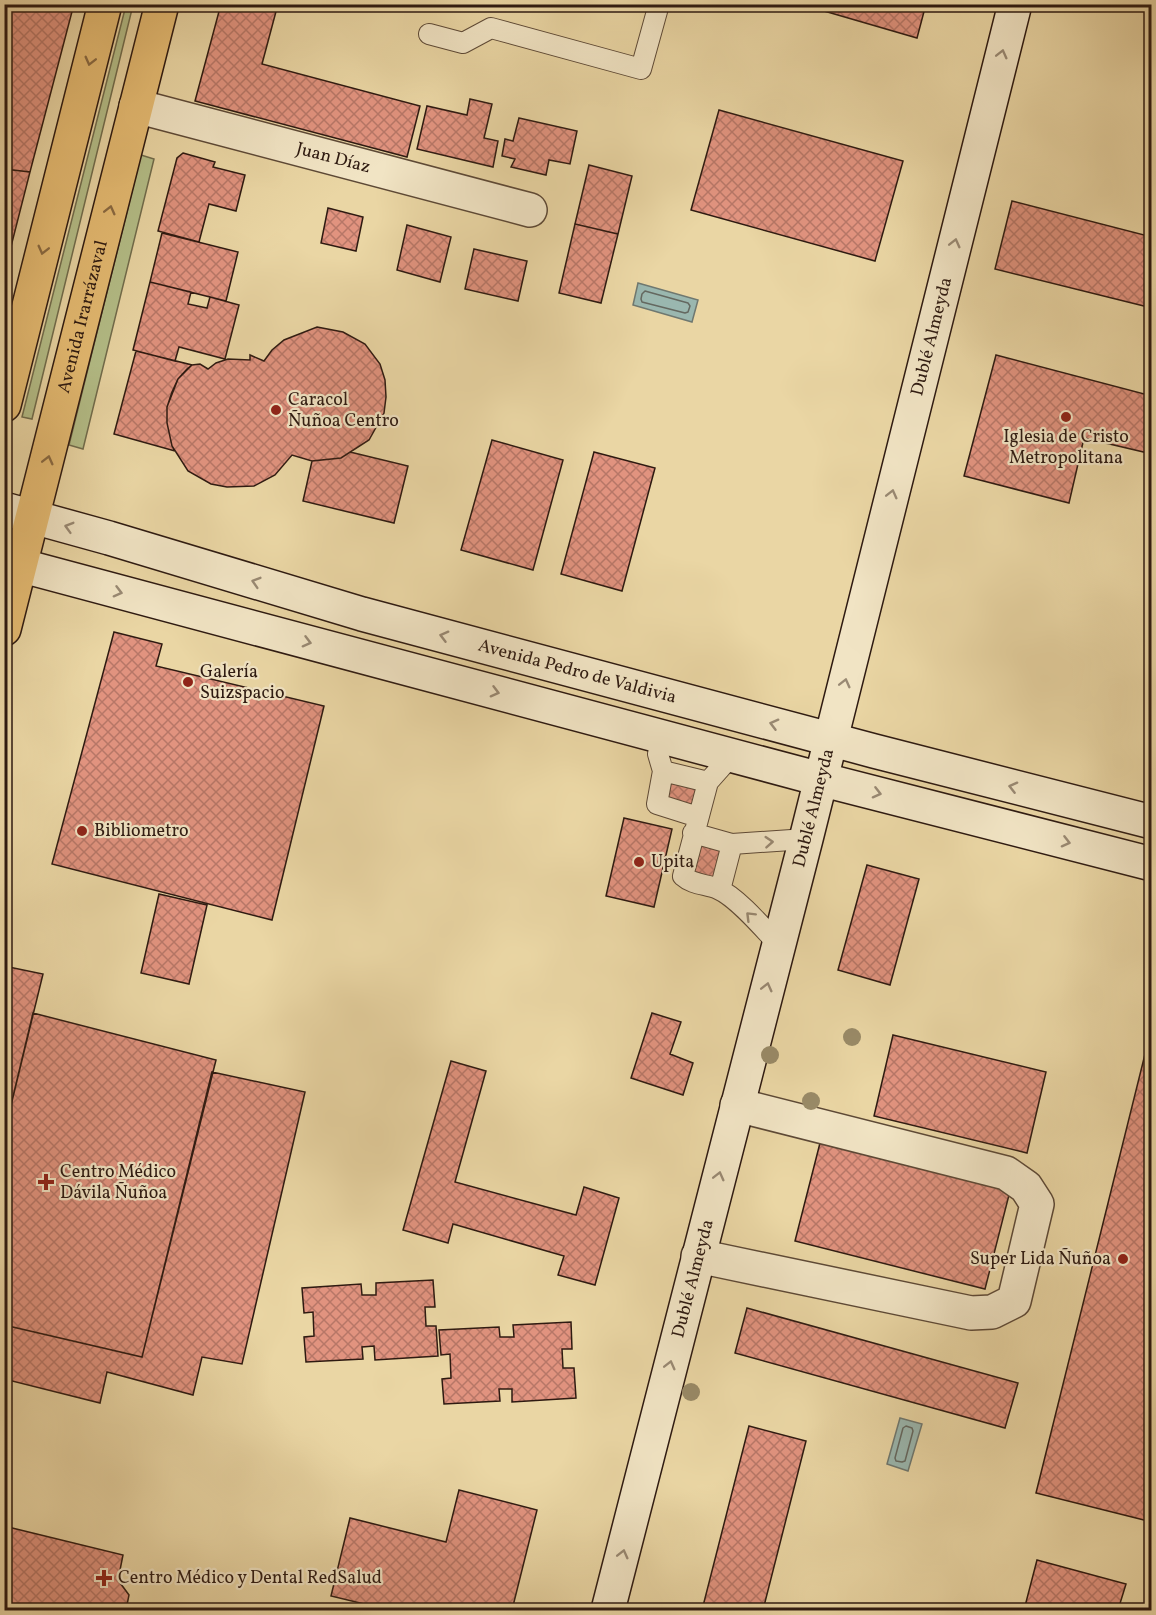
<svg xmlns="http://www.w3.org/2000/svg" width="1156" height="1615" font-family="Vollkorn,serif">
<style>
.green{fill:#b4be88;stroke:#716c4c;stroke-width:1.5}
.water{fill:#9ab7af;stroke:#6f7870;stroke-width:1.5}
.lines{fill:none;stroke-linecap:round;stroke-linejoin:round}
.shore{stroke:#646860;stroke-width:1.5}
.building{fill:url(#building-cross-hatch);stroke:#2e1a11;stroke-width:1.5}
.lane-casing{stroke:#5d4936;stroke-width:22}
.street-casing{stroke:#5d4936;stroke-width:36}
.secondary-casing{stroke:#2e1a11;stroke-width:36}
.primary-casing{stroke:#2e1a11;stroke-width:36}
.lane{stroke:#f1e4c4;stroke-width:20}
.street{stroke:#f1e4c4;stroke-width:33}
.secondary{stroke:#f1e4c4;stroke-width:33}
.primary{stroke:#e5bb72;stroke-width:33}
.tree{fill:#998a67}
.oneway{stroke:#998973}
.oneway2{stroke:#8a6a42}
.poi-dot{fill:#8f2418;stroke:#f1e4c4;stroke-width:2}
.labels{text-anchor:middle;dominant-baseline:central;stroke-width:4.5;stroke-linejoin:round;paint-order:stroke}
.street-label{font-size:18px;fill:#2e1a11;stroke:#f1e4c4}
.poi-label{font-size:18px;fill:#2e1a11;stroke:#f1e4c4;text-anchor:start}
</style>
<defs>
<pattern id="building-cross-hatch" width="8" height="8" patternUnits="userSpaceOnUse" patternTransform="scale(1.5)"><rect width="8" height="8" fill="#e1937f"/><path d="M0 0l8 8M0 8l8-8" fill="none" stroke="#b77767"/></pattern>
</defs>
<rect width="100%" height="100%" fill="#ead6a4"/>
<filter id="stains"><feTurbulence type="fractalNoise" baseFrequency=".00333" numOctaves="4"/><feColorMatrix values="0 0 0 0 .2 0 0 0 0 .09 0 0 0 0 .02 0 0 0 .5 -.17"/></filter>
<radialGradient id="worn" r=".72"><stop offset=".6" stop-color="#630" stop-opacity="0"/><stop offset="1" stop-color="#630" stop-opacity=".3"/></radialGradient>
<path class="green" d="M126,5H133L32,419L22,417Z
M141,155L154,159L83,449L69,445Z"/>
<path class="water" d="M638,283L698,300L692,322L633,305Z
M900,1418L922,1424L908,1471L887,1464Z"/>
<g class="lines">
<path class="shore" d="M645,291L688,303L690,306L688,312L685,313L642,302L641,299L642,294Z
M906,1426L912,1428L913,1431L905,1461L902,1462L896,1461L895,1458L903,1428Z"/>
</g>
<path class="building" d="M4,4H74L30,172L4,169Z
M221,4H278L262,64L420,106L407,157L195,101Z
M800,4H926L917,38Z
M470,99L492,104L484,138L498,141L493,167L417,149L427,106L467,115Z
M719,110L903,161L875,261L691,210Z
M519,118L577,131L570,164L549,160L546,175L511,167L515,159L502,156L505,139L513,141Z
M183,153L215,162L213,167L245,175L236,211L209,204L199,242L158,231L177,158Z
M589,165L632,176L618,234L575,224Z
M4,169L30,172L4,274Z
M1012,201L1152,237V308L995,269Z
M328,208L363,217L356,251L321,243Z
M575,224L618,234L601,303L559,293Z
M407,225L451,237L440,282L397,270Z
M162,233L238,252L226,301L150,282Z
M474,249L527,261L518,301L465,289Z
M150,282L191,292L188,304L207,308L210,297L239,305L225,359L179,347L175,361L133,350Z
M317,327L343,332L365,344L380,364L385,380L386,397L384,413L369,440L341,458L312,461L292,455L275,475L254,486L227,487L211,484L188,471L172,446L167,423V407L172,392L178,379L187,369L192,365L200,364L208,369L216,363L228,359L250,360V355L264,361L272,350L284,340Z
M136,351L192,365L178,379L167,407V423L172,446L175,451L114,434Z
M996,355L1152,396V454L1084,438L1069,503L964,476Z
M492,440L563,460L533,570L461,550Z
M350,452L408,466L394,523L303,501L312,461L341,458Z
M594,452L655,468L622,591L561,574Z
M114,632L162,644L156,666L324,706L272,920L52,864Z
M667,774L698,781L692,810L660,803Z
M624,818L672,829L654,907L606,896Z
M698,837L730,846L719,884L687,875Z
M867,865L919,879L890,985L838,970Z
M159,894L207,905L189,984L141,973Z
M4,966L43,974L4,1134Z
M33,1013L216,1060L142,1357L4,1325V1134Z
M652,1013L681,1022L670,1054L693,1063L683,1095L631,1078Z
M1152,1026V1522L1036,1493Z
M893,1035L1046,1072L1027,1153L874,1116Z
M451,1061L486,1071L455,1182L576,1215L584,1187L619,1198L595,1285L558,1275L564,1256L453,1224L448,1243L403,1230Z
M212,1072L305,1092L242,1364L202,1357L193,1395L107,1372L100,1403L4,1379V1325L142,1357Z
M820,1143L1010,1191L985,1289L795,1241Z
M433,1280L435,1307H425L426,1326H436L438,1356L375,1360L374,1346L362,1347L363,1359L306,1362L304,1337L314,1336L313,1312L304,1313L302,1288L361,1284L362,1295H376V1283Z
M747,1308L1018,1383L1005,1428L735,1353Z
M571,1322L572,1349H562L563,1368H574L576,1398L512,1402V1389H499L500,1401L444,1404L442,1379L451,1378L450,1354L441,1355L439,1330L499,1327L500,1337H514L513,1325Z
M749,1426L806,1441L763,1610H702Z
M459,1490L537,1510L512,1610H389L331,1596L350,1518L446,1542Z
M4,1526L123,1555L118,1580L129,1595L126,1610H4Z
M1037,1560L1126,1584L1118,1610H1024Z"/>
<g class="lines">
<g class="lane-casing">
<path id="lane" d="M429,34L463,43L491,28L641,69L659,4
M662,736L658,754L663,771L657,804L698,817
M732,755L708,782L683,876C693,885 706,884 718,889C737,897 764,929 778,944
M663,771L708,782
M693,833L732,844L806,839
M720,890L732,844"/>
</g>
<g class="street-casing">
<g id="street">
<path id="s1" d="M136,106L530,210"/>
<path d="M698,1256L971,1313L992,1312L1014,1301L1037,1204L1026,1187L1006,1173L737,1105"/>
</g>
</g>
<g class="secondary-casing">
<g id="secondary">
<path id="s2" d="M4,509L109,538L362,614L874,751L1152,822"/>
<path d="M4,561L820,779L1152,864"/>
<path id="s3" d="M608,1610L806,839L1015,4"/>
</g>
</g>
<g class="primary-casing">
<g id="primary">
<path d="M4,405L105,4"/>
<path id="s4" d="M4,629L162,4"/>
</g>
</g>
<use href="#lane" class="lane"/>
<use href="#street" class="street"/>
<use href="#secondary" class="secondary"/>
<use href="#primary" class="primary"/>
</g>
<g class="tree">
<circle cx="852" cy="1037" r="9"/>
<circle cx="770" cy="1055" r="9"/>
<circle cx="811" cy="1101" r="9"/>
<circle cx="691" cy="1392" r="9"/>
</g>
<defs><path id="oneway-chevron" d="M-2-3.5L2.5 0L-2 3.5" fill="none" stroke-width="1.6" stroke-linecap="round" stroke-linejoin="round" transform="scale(1.5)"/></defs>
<g class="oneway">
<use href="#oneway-chevron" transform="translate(1002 54) rotate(-76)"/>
<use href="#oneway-chevron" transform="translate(955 243) rotate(-76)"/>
<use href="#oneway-chevron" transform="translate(892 494) rotate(-76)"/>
<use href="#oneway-chevron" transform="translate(69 527) rotate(-164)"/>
<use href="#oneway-chevron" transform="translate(256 582) rotate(-163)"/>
<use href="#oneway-chevron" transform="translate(118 592) rotate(15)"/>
<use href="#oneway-chevron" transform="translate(444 636) rotate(-165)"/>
<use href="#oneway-chevron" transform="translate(307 642) rotate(15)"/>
<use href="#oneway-chevron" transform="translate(845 683) rotate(-76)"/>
<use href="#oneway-chevron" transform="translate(495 692) rotate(15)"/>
<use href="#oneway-chevron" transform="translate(774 724) rotate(-165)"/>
<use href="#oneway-chevron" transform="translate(1013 787) rotate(-166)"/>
<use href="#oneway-chevron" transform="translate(877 793) rotate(14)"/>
<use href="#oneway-chevron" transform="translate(769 842) rotate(-4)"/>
<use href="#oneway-chevron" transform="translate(1066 842) rotate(14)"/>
<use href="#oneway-chevron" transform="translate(750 916) rotate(-135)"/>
<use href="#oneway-chevron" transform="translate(767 987) rotate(-76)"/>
<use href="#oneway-chevron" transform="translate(719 1176) rotate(-76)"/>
<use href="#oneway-chevron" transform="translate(670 1365) rotate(-76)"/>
<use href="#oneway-chevron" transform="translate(623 1554) rotate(-76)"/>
</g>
<g class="oneway2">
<use href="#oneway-chevron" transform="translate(90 61) rotate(104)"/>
<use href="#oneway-chevron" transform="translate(110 210) rotate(-76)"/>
<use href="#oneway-chevron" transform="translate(43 250) rotate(104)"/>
<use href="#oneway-chevron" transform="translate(48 460) rotate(-76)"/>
</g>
<g class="poi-dot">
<circle cx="276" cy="410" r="6"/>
<circle cx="1066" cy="417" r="6"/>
<circle cx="188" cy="682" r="6"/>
<circle cx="82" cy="831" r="6"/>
<circle cx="639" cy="862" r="6"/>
<path d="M43 1173h6v6h6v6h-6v6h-6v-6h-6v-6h6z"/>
<circle cx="1123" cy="1259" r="6"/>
<path d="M101 1569h6v6h6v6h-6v6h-6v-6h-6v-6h6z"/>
</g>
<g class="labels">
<g class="street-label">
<text stroke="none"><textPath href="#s1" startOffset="204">Juan Díaz</textPath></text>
<text stroke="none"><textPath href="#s4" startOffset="322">Avenida Irarrázaval</textPath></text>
<text stroke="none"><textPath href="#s3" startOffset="1314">Dublé Almeyda</textPath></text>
<text stroke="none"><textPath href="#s2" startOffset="596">Avenida Pedro de Valdivia</textPath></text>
<text stroke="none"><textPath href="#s3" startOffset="828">Dublé Almeyda</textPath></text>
<text stroke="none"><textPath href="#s3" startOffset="342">Dublé Almeyda</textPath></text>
</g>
<g class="poi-label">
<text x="288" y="400">Caracol<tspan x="288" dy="21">Ñuñoa Centro</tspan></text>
<text x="1066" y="437" text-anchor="middle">Iglesia de Cristo<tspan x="1066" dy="21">Metropolitana</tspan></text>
<text x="200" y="672">Galería<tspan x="200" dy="21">Suizspacio</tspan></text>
<text x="94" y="831">Bibliometro</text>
<text x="651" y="862">Upita</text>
<text x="60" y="1172">Centro Médico<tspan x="60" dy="21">Dávila Ñuñoa</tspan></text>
<text x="1111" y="1259" text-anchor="end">Super Lida Ñuñoa</text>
<text x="118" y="1578">Centro Médico y Dental RedSalud</text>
</g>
</g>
<rect width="1156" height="1615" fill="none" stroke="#ead6a4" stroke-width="24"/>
<rect x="6" y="6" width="1144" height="1603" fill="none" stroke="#2e1a11" stroke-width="3"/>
<rect x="12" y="12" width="1132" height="1591" fill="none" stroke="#2e1a11" stroke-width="1.5"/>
<rect width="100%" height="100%" filter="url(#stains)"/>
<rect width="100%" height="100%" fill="url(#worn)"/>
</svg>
